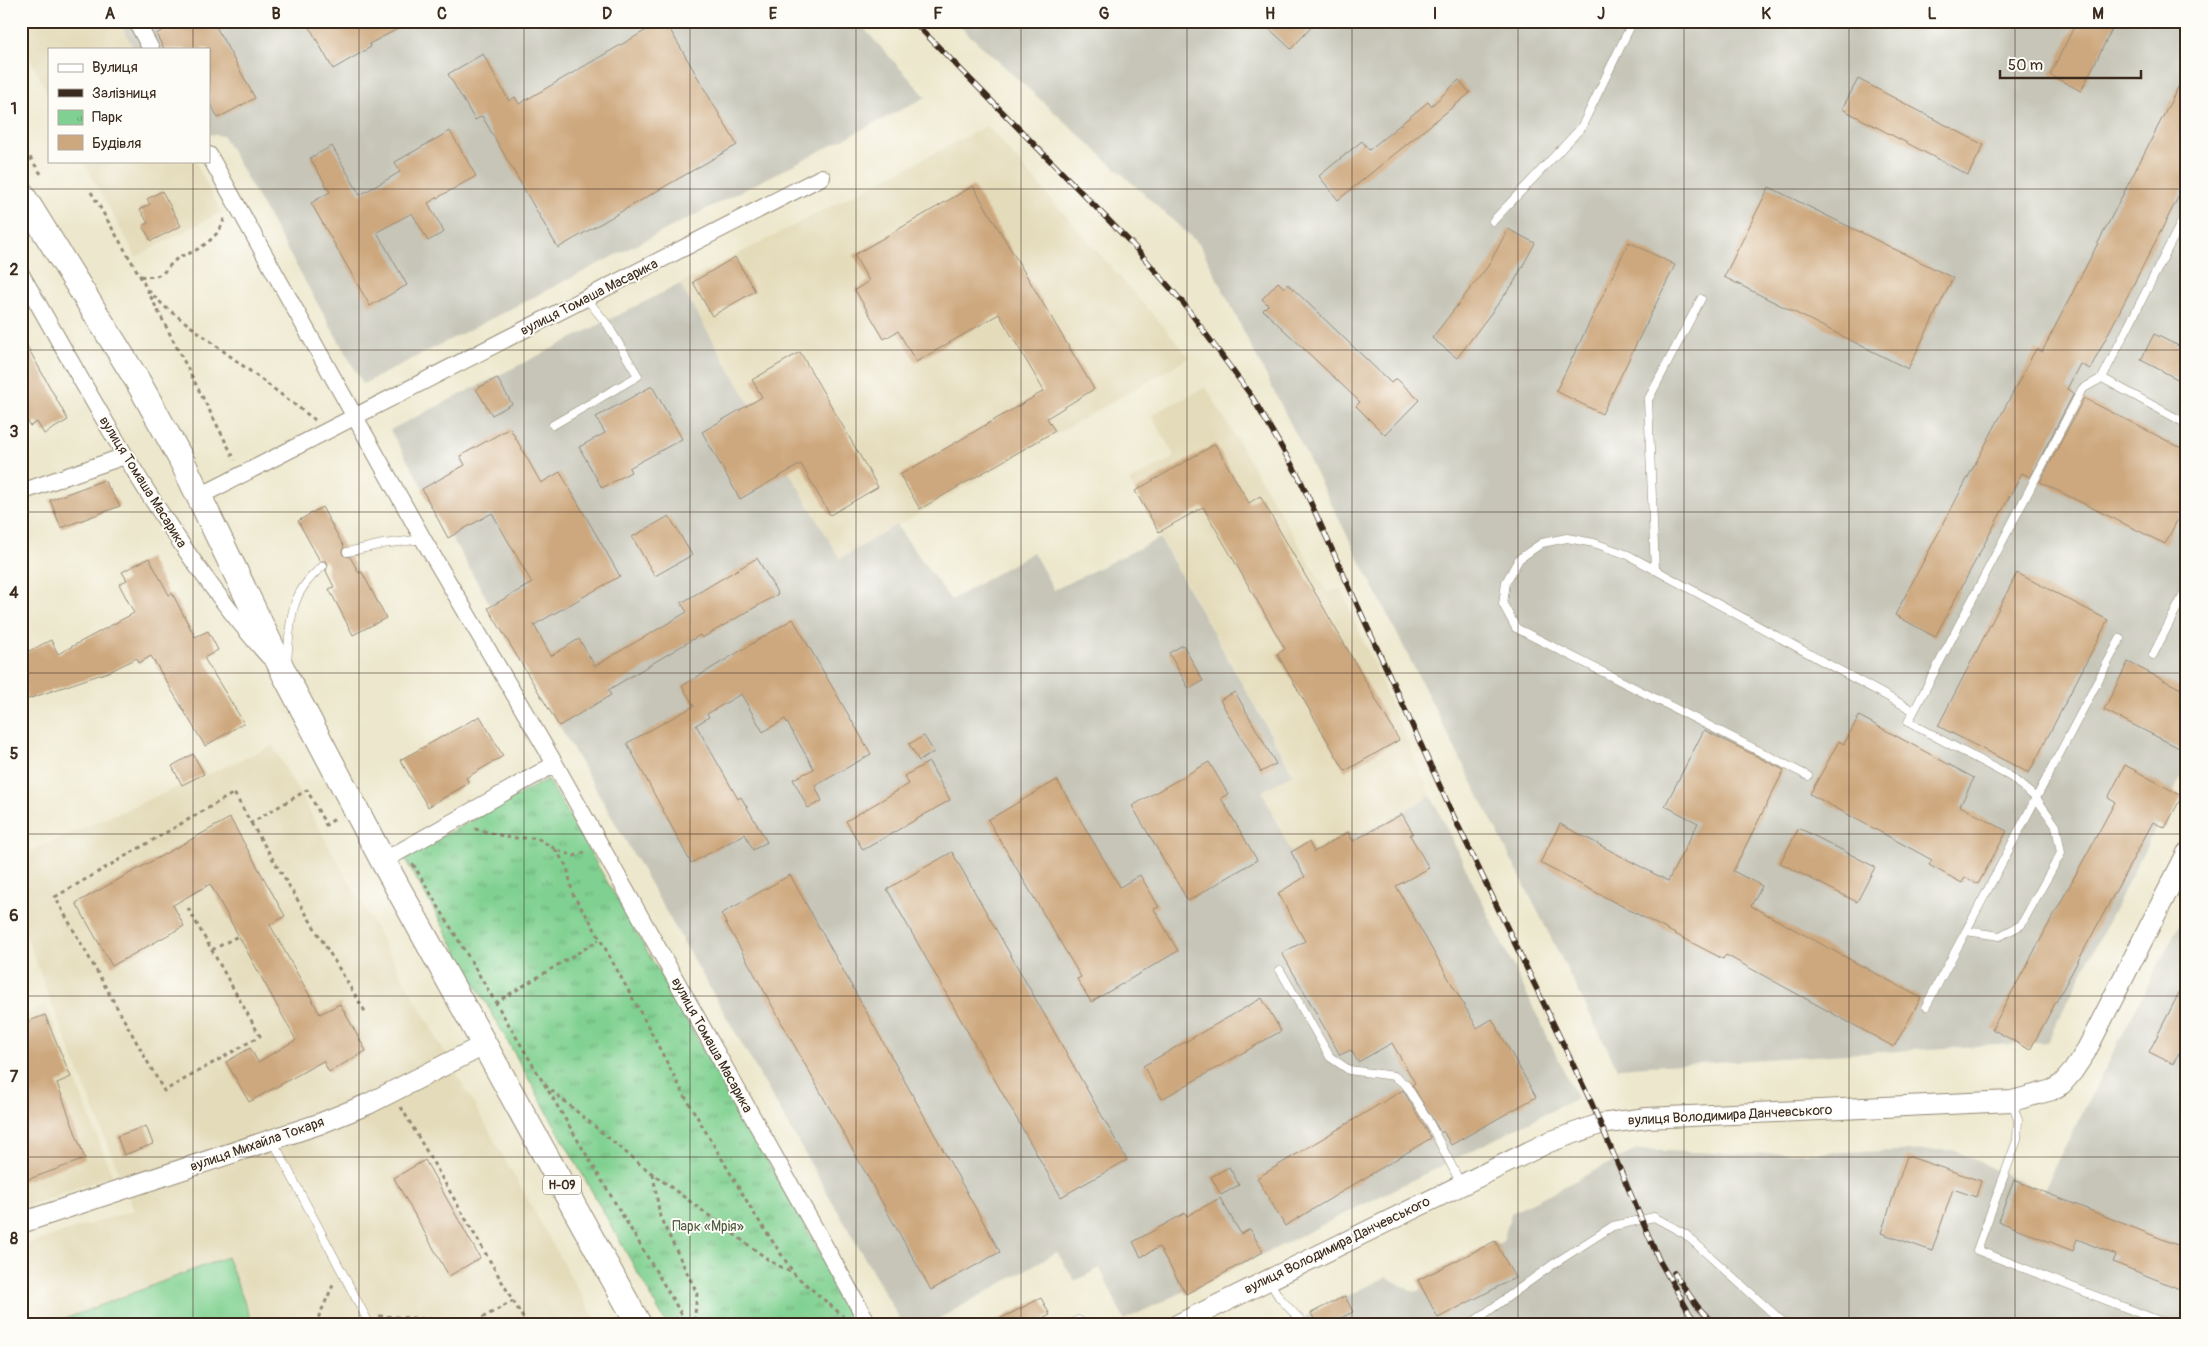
<svg xmlns="http://www.w3.org/2000/svg" width="2208" height="1346" font-family="Pangolin,sans-serif">
<style>
.built{fill:#e4dbba}
.industrial{fill:#c6c5b8}
.grass{fill:#80d191;stroke:#5e7e58}
.park{fill:url(#park-tufts);stroke:#5e7e58}
.building{fill:#cda77d}
.lines{fill:none;stroke-linecap:round;stroke-linejoin:round}
.service-casing{stroke:#948976;stroke-width:9}
.minor-casing{stroke:#948976;stroke-width:18}
.tertiary-casing{stroke:#948976;stroke-width:22}
.primary-casing{stroke:#948976;stroke-width:27}
.path{stroke:#948976;stroke-width:3;stroke-dasharray:4 4;stroke-linecap:butt}
.service{stroke:#fff;stroke-width:8}
.minor{stroke:#fff;stroke-width:16}
.tertiary{stroke:#fff;stroke-width:20}
.primary{stroke:#fff;stroke-width:25}
.rail-casing{stroke:#3b2a1e;stroke-width:5.5}
.rail{stroke:#fdfcf7;stroke-width:4;stroke-dasharray:11;stroke-linecap:butt}
.grid{fill:none;stroke:#3b2a1e;stroke-width:1;stroke-opacity:0.55}
.labels{text-anchor:middle;dominant-baseline:central;stroke-width:4;stroke-linejoin:round;paint-order:stroke}
.shield{fill:#fdfcf7;stroke:#75695f;stroke-width:1}
.shield-label{font-size:12px;font-weight:bold;fill:#3b2a1e}
.street-label{font-size:14px;fill:#3b2a1e;stroke:#fdfcf7}
.park-label{font-size:14px;fill:#505c40;stroke:#fdfcf7}
.neatline{fill:none;stroke:#3b2a1e;stroke-width:2}
.grid-label{font-size:16px;text-anchor:middle;font-weight:bold;fill:#3b2a1e}
</style>
<defs>
<pattern id="park-tufts" width="24" height="20" patternUnits="userSpaceOnUse" patternTransform="scale(1.25)"><rect width="24" height="20" fill="#80d191"/><path d="M3 7l-1-3M5 7V3M7 7l1-3M15 17l-1-3M17 17v-4M19 17l1-3" fill="none" stroke="#6aaa76"/></pattern>
</defs>
<rect width="100%" height="100%" fill="#fdfcf7"/>
<filter id="ink" filterUnits="userSpaceOnUse"><feTurbulence type="fractalNoise" baseFrequency=".02" numOctaves="2"/><feDisplacementMap in="SourceGraphic" scale="10" xChannelSelector="R" yChannelSelector="G"/><feConvolveMatrix kernelMatrix="1 2 1 2 8 2 1 2 1" color-interpolation-filters="sRGB"/></filter>
<filter id="wash" filterUnits="userSpaceOnUse"><feTurbulence type="fractalNoise" baseFrequency=".0096" numOctaves="4" result="noise"/><feDisplacementMap in="SourceGraphic" scale="20" xChannelSelector="R" yChannelSelector="G"/><feGaussianBlur stdDeviation="1.12" result="paint"/><feColorMatrix in="noise" values="0 0 0 0 0 0 0 0 0 0 0 0 0 0 0 0 0 1.4 0 .05"/><feComposite in="paint" operator="in"/></filter>
<g filter="url(#wash)">
<rect width="100%" height="100%" fill="#ede8cd"/>
<path class="built" d="M21,21H119L134,49H49V95L21,42Z
M987,126L1190,357L840,559L680,284Z
M83,161H195L221,212L136,257Z
M1206,387L1327,592L1341,589L1431,796L1360,835L1348,833L1314,852H1291L1262,791L1293,773L1129,481L1175,457L1151,415Z
M273,746L598,1325H21V1246L134,1210L49,997L21,922V855Z
M46,1005L112,1175L21,1208V1016Z"/>
<path class="industrial" d="M119,21H857L926,97L363,384L223,136L209,134V49H134Z
M954,21H2187V766L2047,1042L1617,1068L1200,245Z
M680,284L840,559L896,525L951,600L1033,552L1054,590L1160,538L1293,774L1262,791L1291,852L1309,842L1314,852L1348,832L1360,835L1431,796L1577,1098L1276,1248L1124,1320L1100,1268L1075,1281L1057,1252L928,1325H903L390,430Z
M2187,909V1325H1289L1386,1277L1414,1292L1422,1289L1418,1280L1495,1241L1497,1245L1503,1241L1511,1213L1636,1150L1742,1154L1953,1150L2042,1191Z"/>
<path class="grass" d="M227,1257L253,1325H49Z"/>
<path class="park" d="M548,779L828,1266L860,1325H667L404,857Z"/>
<g id="blocks">
<path class="building" d="M180,21H213L255,98L218,118L209,100V49H164L156,34Z
M306,21H413L369,44L371,47L333,69Z
M662,21H665L737,145L558,248L482,116L475,120L448,74L483,54L509,101L515,97L519,104Z
M1261,21H1317L1291,49Z
M2077,21H2116L2081,91L2050,75Z
M2187,70V180L2090,369L2080,364L2067,389L2074,393L2030,477L2022,473L1935,637L1895,615L2036,349L2042,352Z
M1858,79L1984,145L1968,175L1842,109Z
M1459,80L1470,93L1338,200L1319,176L1362,141L1369,150L1428,102L1431,106Z
M450,131L476,176L428,203L444,232L428,241L412,213L377,232L407,285L370,306L311,203L330,192L310,158L332,146L360,195L400,172L395,162Z
M973,186L1094,389L1047,418L1055,431L920,509L900,475L1044,391L999,314L916,362L898,331L884,339L855,290L869,281L854,255Z
M1769,187L1953,278L1908,369L1724,277Z
M162,191L181,226L151,241L143,226L148,223L140,209L150,204L147,199Z
M1508,229L1535,243L1513,284L1457,358L1432,338L1488,266Z
M1629,242L1675,265L1602,414L1556,391Z
M735,257L755,291L712,316L693,282Z
M1278,282L1284,288L1288,284L1391,383L1396,378L1419,400L1385,435L1356,406L1360,402L1263,310L1268,305L1262,299Z
M2154,334L2187,350V384L2141,360Z
M21,335L68,420L44,434L37,422L30,426L21,410Z
M800,352L878,487L830,515L801,464L740,499L702,432L762,397L752,380Z
M497,378L512,404L492,415L476,389Z
M652,386L682,439L629,468L631,472L602,488L579,447L605,433L596,417Z
M2084,398L2187,451V501L2165,544L2040,482Z
M510,428L541,483L560,472L620,576L534,625L551,656L579,639L595,666L687,612L681,603L757,558L778,594L702,638L700,635L608,690L611,695L559,726L488,608L532,583L492,513L448,538L422,489L465,465L460,456Z
M1215,444L1249,503L1260,496L1399,740L1345,771L1277,654L1285,649L1203,507L1159,532L1135,491Z
M104,480L120,506L61,528L50,500Z
M322,507L344,547L342,551L343,555L350,557L359,573L362,572L386,618L353,635L329,589L334,587L326,571L328,564L325,561H320L298,521Z
M669,516L692,555L655,576L632,537Z
M149,558L169,595L172,593L195,637L208,631L218,650L204,658L244,723L205,746L151,656L139,663L137,658L111,671L28,699L21,685V655L51,640L58,654L134,613L119,584L127,580L122,572Z
M2017,573L2108,620L2029,773L1938,726Z
M793,619L871,754L815,786L822,801L808,808L793,779L814,769L785,719L763,732L741,694L707,714L709,717L696,725L738,799L741,797L767,842L753,850L745,834L691,863L627,743L694,706L682,686Z
M1183,645L1203,681L1189,689L1169,653Z
M2128,662L2187,692V752L2104,710Z
M1235,692L1276,764L1261,772L1220,700Z
M480,716L503,756L466,778L469,783L428,807L400,760Z
M1859,716L1974,778L1960,806L2007,831L1978,884L1965,877L1962,883L1929,865L1932,860L1810,794L1839,741L1844,744Z
M1704,730L1784,770L1733,871L1762,886L1751,906L1921,998L1894,1047L1726,955L1723,959L1540,863L1560,824L1668,881L1698,823L1665,806Z
M924,736L934,752L919,761L909,744Z
M193,754L204,774L182,785L172,766Z
M929,762L950,800L863,850L846,821L909,784L904,776Z
M1209,762L1228,794L1221,798L1257,860L1188,901L1132,806Z
M2125,765L2182,796L2165,828L2153,822L2030,1050L1992,1029L2115,802L2108,798Z
M1057,780L1120,887L1140,875L1159,907L1154,909L1178,951L1091,1002L1077,979L1081,977L988,820Z
M1402,814L1413,833L1410,835L1429,868L1396,886L1477,1028L1492,1019L1536,1097L1451,1145L1443,1131L1441,1133L1412,1085L1415,1083L1392,1043L1358,1062L1351,1050L1340,1055L1282,953L1305,941L1278,893L1305,877L1291,852L1309,842L1314,852L1348,832L1353,841Z
M230,818L285,916L270,925L320,1014L340,1004L366,1051L329,1072L323,1061L249,1102L226,1062L250,1048L258,1062L296,1040L210,884L173,905L184,926L112,966L76,903Z
M1799,828L1875,867L1857,902L1780,863Z
M952,852L1127,1160L1061,1197L887,889Z
M790,875L1000,1252L931,1290L721,914Z
M2187,977V1038L2173,1064L2149,1052Z
M1262,998L1281,1031L1162,1099L1143,1066Z
M45,1015L71,1077L57,1083L85,1159L21,1182V1024Z
M1403,1090L1431,1138L1285,1226L1257,1178Z
M146,1126L153,1144L124,1155L117,1136Z
M1907,1156L1981,1181L1976,1197L1953,1189L1932,1251L1881,1233Z
M425,1160L480,1258L449,1276L394,1178Z
M1229,1167L1239,1185L1221,1195L1211,1177Z
M2014,1180L2187,1249V1292L2113,1262L2116,1255L2077,1239L2073,1251L1998,1221Z
M1220,1198L1241,1234L1250,1229L1263,1252L1186,1294L1159,1247L1141,1257L1133,1242L1185,1213L1187,1216Z
M1495,1241L1515,1278L1438,1318L1418,1280Z
M1345,1296L1353,1312L1327,1325H1317L1311,1313Z
M1041,1298L1050,1315L1044,1318L1048,1325H988Z"/>
</g>
</g>
<g filter="url(#ink)">
<use href="#blocks" fill-opacity="0" stroke="#948976" stroke-width="1"/>
<g class="lines">
<g class="service-casing">
<path id="service" d="M1493,221L1581,128L1633,21
M2102,378L2187,424
M553,425L638,376L607,324L586,298
M347,552L383,544L423,539
M1655,570L1648,400L1701,299
M2153,655L2187,588
M287,661C291,620 288,594 323,566
M1914,711L1908,722L2011,777L2036,798L2056,826L2061,853L2021,925L2000,936L1966,931L1926,1006
M1808,776L1516,628L1503,604L1506,582L1519,559L1542,543L1567,538L1594,543L1628,555L1914,711L2082,389L2102,378L2187,211
M1966,931L2120,639
M1280,970L1330,1057L1349,1070L1394,1076L1406,1085L1428,1120L1461,1184
M2012,1103L2018,1120L2017,1140L1977,1250L2170,1325
M273,1141L370,1325
M1269,1281L1279,1297L1305,1325
M1070,1325L1078,1320L1086,1325
M1469,1325L1555,1263L1613,1226L1654,1217L1685,1234L1786,1325"/>
</g>
<g class="minor-casing">
<path id="minor" d="M136,21L151,49
M209,155L423,539L555,764L869,1325
M21,274C97,406 167,543 269,657
M21,492L125,456
M200,496L822,177
M383,861L555,764"/>
</g>
<g class="tertiary-casing">
<path id="tertiary" d="M21,1223L319,1124L368,1104L484,1045
M1177,1325L1549,1142L1600,1124L1647,1118L2012,1101L2052,1090L2062,1084L2073,1071L2085,1053L2187,853"/>
</g>
<g class="primary-casing">
<path id="primary" d="M21,193L137,380L181,459L285,675L383,861L639,1325"/>
</g>
<path class="path" d="M21,144L43,177
M91,192L140,276L235,460
M140,276C167,279 162,270 179,257C182,255 187,255 190,253C204,247 222,233 224,218
M148,290L165,307L315,420
M251,823L366,1013
M475,829L511,838H537L555,849L574,856L585,852
M555,849L567,867L573,895L590,921L643,1017L683,1093L755,1215L795,1275L843,1316
M413,864L688,1325
M188,908L260,1036L164,1091L55,897L234,793L251,823L307,790L326,825L336,818
M212,950L238,936
M495,1003L599,940
M545,1085L641,1165L770,1261L792,1273
M401,1107L527,1325
M653,1174L660,1217L697,1293L694,1325
M379,1316L463,1321L480,1319L513,1301
M315,1325L334,1283"/>
<use href="#service" class="service"/>
<use href="#minor" class="minor"/>
<use href="#tertiary" class="tertiary"/>
<use href="#primary" class="primary"/>
<g class="rail-casing">
<path id="rail" d="M913,21L1132,244L1184,304L1252,397L1299,477L1454,817L1592,1104L1659,1260L1690,1314L1699,1325
M1674,1273L1698,1307L1715,1325"/>
</g>
<use href="#rail" class="rail"/>
</g>
</g>
<path class="grid" d="M193,21V49M359,21V1325M524,21V1325M690,21V1325M856,21V1325M1021,21V1325M1187,21V1325M1352,21V1325M1518,21V1325M1684,21V1325M1849,21V1325M2015,21V1325M193,161V1325M21,189H2187M21,350H2187M21,512H2187M21,673H2187M21,834H2187M21,996H2187M21,1157H2187"/>
<g class="labels">
<rect class="shield" x="543" y="1175.5" width="38" height="19" rx="4"/>
<g class="shield-label">
<text x="562" y="1185">Н-09</text>
</g>
<g class="street-label">
<text transform="translate(589 297) rotate(-27)">вулиця Томаша Масарика</text>
<text transform="translate(143 482) rotate(58)">вулиця Томаша Масарика</text>
<text transform="translate(712 1045) rotate(61)">вулиця Томаша Масарика</text>
<text transform="translate(1730 1115) rotate(-3)">вулиця Володимира Данчевського</text>
<text transform="translate(257 1144) rotate(-19)">вулиця Михайла Токаря</text>
<text transform="translate(1337 1245) rotate(-26)">вулиця Володимира Данчевського</text>
</g>
<g class="park-label">
<text x="708" y="1226">Парк «Мрія»</text>
</g>
</g>
<rect width="2208" height="1346" fill="none" stroke="#fdfcf7" stroke-width="55"/>
<rect x="48" y="48" width="162" height="115" fill="#fdfcf7" stroke="#afa8a0"/>
<rect x="58" y="64" width="25" height="8" fill="#ffffff" stroke="#afa8a0"/>
<text x="92" y="72" font-size="15" fill="#3b2a1e">Вулиця</text>
<rect x="58" y="89" width="25" height="8" fill="#3b2a1e" stroke="#afa8a0"/>
<text x="92" y="98" font-size="15" fill="#3b2a1e">Залізниця</text>
<rect x="58" y="110" width="25" height="15" fill="url(#park-tufts)" stroke="#afa8a0"/>
<text x="92" y="122" font-size="15" fill="#3b2a1e">Парк</text>
<rect x="58" y="135" width="25" height="15" fill="#cda77d" stroke="#afa8a0"/>
<text x="92" y="148" font-size="15" fill="#3b2a1e">Будівля</text>
<path d="M2000 70v8h141v-8" fill="none" stroke="#3b2a1e" stroke-width="2.5"/>
<text x="2008" y="70" font-size="15" fill="#3b2a1e" stroke="#fdfcf7" stroke-width="4" paint-order="stroke">50 m</text>
<rect x="28" y="28" width="2152" height="1290" class="neatline"/>
<g class="grid-label">
<text x="110" y="19">A</text>
<text x="276" y="19">B</text>
<text x="442" y="19">C</text>
<text x="607" y="19">D</text>
<text x="773" y="19">E</text>
<text x="938" y="19">F</text>
<text x="1104" y="19">G</text>
<text x="1270" y="19">H</text>
<text x="1435" y="19">I</text>
<text x="1601" y="19">J</text>
<text x="1766" y="19">K</text>
<text x="1932" y="19">L</text>
<text x="2098" y="19">M</text>
<text x="14" y="114">1</text>
<text x="14" y="275">2</text>
<text x="14" y="437">3</text>
<text x="14" y="598">4</text>
<text x="14" y="759">5</text>
<text x="14" y="921">6</text>
<text x="14" y="1082">7</text>
<text x="14" y="1244">8</text>
</g>
</svg>
